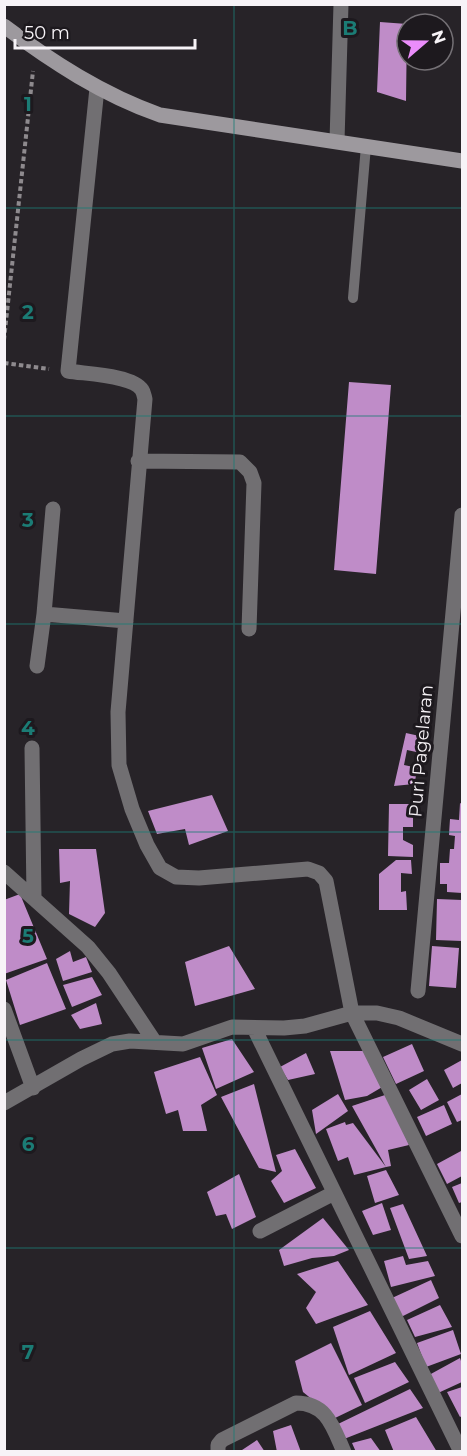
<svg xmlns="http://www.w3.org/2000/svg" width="467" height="1456" font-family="Montserrat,sans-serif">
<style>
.building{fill:#bf8cc8}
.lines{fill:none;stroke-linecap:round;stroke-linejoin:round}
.path{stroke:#8e8a8e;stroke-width:4;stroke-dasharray:4.5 3;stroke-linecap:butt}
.lane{stroke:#716f72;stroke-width:10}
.street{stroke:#716f72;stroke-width:15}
.secondary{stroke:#9d999e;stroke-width:15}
.grid{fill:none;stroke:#1b7c75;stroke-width:1.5;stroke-opacity:0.55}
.labels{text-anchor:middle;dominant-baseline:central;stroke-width:6;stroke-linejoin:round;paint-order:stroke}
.street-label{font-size:18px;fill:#f7f3f7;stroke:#1d191e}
.grid-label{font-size:20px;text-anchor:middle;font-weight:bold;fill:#1b7c75;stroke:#1d191e;stroke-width:6;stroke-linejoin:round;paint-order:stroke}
</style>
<rect width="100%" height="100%" fill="#272328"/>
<path class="building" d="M380,22L407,24L406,101L377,92Z
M349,382L391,385L376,574L334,570Z
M406,733L424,737L421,753L407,750L404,765L418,768L414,784L394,786Z
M212,795L228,831L189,845L185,829L157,834L148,811Z
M460,803L462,804V893L447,892V884H440V863H449L450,849H454L455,836L449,835L450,819L459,820Z
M389,804H413V827H403V840L413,845V857L388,856Z
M59,849H96L105,913L95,927L69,914L70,881L60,883Z
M396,860H411L412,874L401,873V892L406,891L407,910H379V874Z
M20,894L47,959L4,974V900Z
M437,899L462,900V941L436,940Z
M229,946L255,989L195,1006L185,962Z
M432,946L459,948L456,988L429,986Z
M70,951L73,962L86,957L92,972L63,981L56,959Z
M47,963L66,1009L20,1025L6,980Z
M92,977L102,995L72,1007L63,985Z
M96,1003L102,1024L80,1029L71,1015Z
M232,1039L254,1072L216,1089L202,1048Z
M412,1044L424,1071L396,1084L383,1057Z
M330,1051H367L384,1086L367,1096L345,1100Z
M306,1053L315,1074L288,1080L280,1067Z
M200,1057L217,1095L201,1105L207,1131H183L178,1110L166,1114L154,1072Z
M462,1060V1083L453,1088L444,1070Z
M427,1079L439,1100L421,1110L409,1090Z
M254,1084L276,1172L259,1168L221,1097Z
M338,1094L348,1111L316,1134L312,1110Z
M388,1094L409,1145L388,1150L391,1166L386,1167L352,1106Z
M462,1094V1120L457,1122L447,1102Z
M444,1105L452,1124L426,1136L417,1117Z
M345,1122L346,1125L353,1123L386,1167L354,1175L348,1157L338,1161L326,1129Z
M295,1149L316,1188L284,1203L271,1181L282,1171L276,1155Z
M461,1151L462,1176L447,1184L437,1164Z
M386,1170L399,1195L375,1203L367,1176Z
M239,1174L256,1217L232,1229L226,1214L216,1216L207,1192Z
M462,1183V1202L459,1203L452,1187Z
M382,1203L391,1230L373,1235L362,1211Z
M403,1204L427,1256L409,1259L390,1208Z
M323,1218L349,1250L334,1256L312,1258L284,1266L279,1250Z
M403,1256L406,1265L428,1261L435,1276L391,1287L384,1261Z
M338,1261L368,1305L316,1324L306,1308L316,1292L297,1274Z
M431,1280L439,1298L399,1318L392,1298Z
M440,1305L452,1327L415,1337L407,1320Z
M370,1311L396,1353L349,1375L333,1327Z
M453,1330L461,1354L426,1367L417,1343Z
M331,1343L362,1405L335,1418L303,1392L295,1361Z
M460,1358L462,1364V1382L438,1393L429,1375Z
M395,1362L409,1382L365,1403L354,1378Z
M462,1387V1416L460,1417L447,1392Z
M410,1389L423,1408L344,1439L338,1424Z
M416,1417L437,1452H394L385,1430Z
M291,1425L301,1452H277L273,1431Z
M371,1438L381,1452H356L352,1443Z
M257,1440L265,1452H239Z"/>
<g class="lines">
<path class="path" d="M4,340L33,71
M4,363L49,369"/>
<path class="lane" d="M353,298L366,146"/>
<path class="street" d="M97,88L68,371C85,374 133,375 142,390C144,393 144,396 145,399L118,712L119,765L132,809L147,845L160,868L176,877L199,878L308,869L319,873L326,881L352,1013L462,1236
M337,141L341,4
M138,461L240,462L250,472L254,483L249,629
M44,614L126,621
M37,666L44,614L53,509
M32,748L34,898
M4,872L88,947L109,973L154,1041
M418,991L462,515
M4,1009L33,1088
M254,1028L461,1452
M4,1103L81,1059L112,1044L130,1041L183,1044L232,1027L284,1028L305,1026L352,1013H377L399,1018L462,1044
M260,1231L334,1193
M218,1452V1445L222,1440L296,1403C327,1403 333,1427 344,1452"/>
<path class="secondary" d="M4,26C52,62 103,95 160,115L462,161"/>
</g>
<path class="grid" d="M234,4V1452M4,208H462M4,416H462M4,624H462M4,832H462M4,1040H462M4,1248H462"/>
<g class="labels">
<g class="street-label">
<text transform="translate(421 751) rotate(-85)">Puri Pagelaran</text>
</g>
</g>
<g class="grid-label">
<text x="350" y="35">B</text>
<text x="28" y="111">1</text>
<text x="28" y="319">2</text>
<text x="28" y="527">3</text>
<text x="28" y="735">4</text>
<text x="28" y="943">5</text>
<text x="28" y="1151">6</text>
<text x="28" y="1359">7</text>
</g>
<rect width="467" height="1456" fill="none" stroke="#f7f3f7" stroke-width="12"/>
<g transform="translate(425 42) rotate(70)"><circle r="28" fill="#1d191e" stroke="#747075" stroke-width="1.5"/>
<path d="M0-4.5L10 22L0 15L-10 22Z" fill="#eb8dfb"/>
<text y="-9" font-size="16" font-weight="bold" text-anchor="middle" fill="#f7f3f7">N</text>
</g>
<path d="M15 39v9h180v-9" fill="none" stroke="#f7f3f7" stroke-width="3"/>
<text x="24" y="39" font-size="18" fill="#f7f3f7" stroke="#1d191e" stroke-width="4.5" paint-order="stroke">50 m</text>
</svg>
